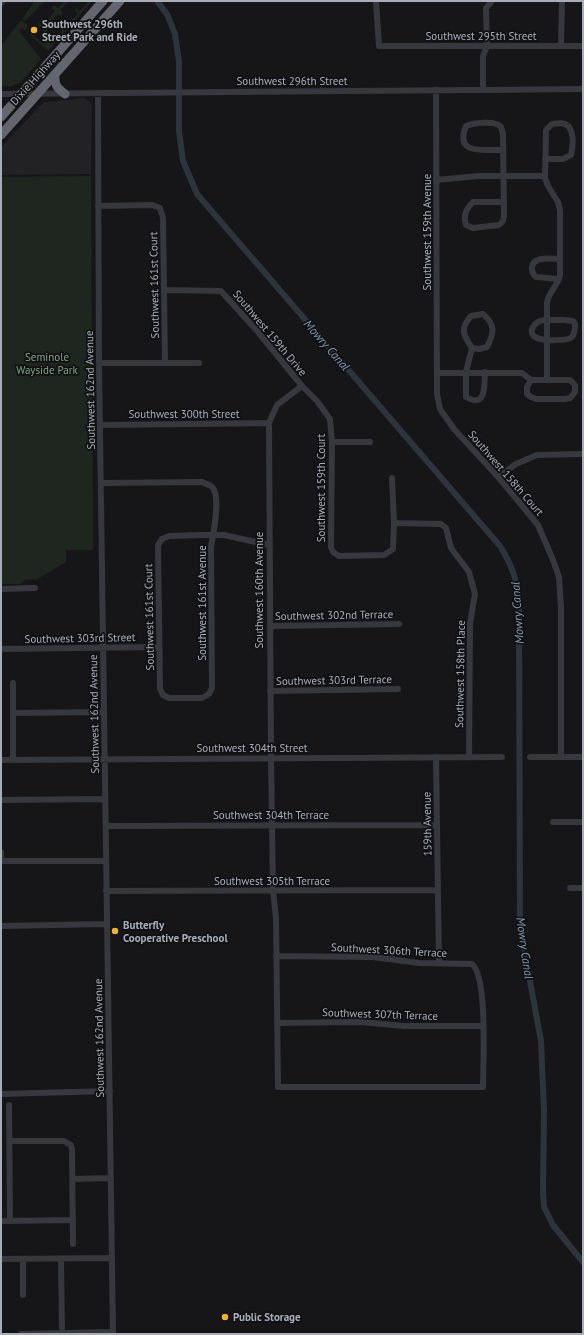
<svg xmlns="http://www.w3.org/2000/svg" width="584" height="1335" font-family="'PT Sans',sans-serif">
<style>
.built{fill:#222225}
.green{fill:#1e261f}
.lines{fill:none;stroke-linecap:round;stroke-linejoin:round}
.canal{stroke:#2c353c;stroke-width:6}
.minor{stroke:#37383d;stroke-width:6}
.highway{stroke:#63666e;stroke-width:9}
.poi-dot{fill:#f2b134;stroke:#111113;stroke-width:1.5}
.labels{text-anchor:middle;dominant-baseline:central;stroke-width:3.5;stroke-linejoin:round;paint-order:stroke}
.poi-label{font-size:11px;font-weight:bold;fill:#a8adb8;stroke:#111113;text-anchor:start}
.street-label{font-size:11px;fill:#a8adb8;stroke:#111113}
.park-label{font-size:11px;fill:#7fa381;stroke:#111113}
.water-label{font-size:12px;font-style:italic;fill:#7f9bb3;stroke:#111113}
</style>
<rect width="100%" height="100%" fill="#161618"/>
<path class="built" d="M85,98L92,104L91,174L1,175V147L44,102Z"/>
<path class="green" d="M35,1H45L25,21L22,19Z
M64,1H69L60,10L63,13L61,16L58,14L45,27L48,30L44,32L39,26L38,24L39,23L43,25L55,11L52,8L54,5L58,8Z
M89,1H92L48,51L30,35V33L33,30L34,31L32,34L43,44L47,41L51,44L62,31L59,28L60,26L64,29L78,13L74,10L76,8L80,11Z
M21,20L28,26L25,30L22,28L19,31L41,59L21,82L12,86H1V46Z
M91,176L93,550H66V562L36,580L34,579L25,580L20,584H1V177Z"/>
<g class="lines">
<path class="canal" d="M157,1L167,14L175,34L179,62V131L183,161L197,194L500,546C514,569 517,580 519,606L520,926L541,1041L544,1111L543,1192L544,1207L553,1225L583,1262"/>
<path class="minor" d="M376,1L379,46H583
M1,3L3,1
M561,46L562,1
M436,90L437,394L440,409L454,429L498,477L538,525L553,560L559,577L561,607V757
M483,90V56L487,46L486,8L492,1
M98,93L99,363L113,1334
M1,94L583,89
M503,150C484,149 454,156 466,126C473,123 496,120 501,127C501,128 503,133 503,134L504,216L503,221L499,225L473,228L466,225C463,215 466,209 473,202H503
M545,159H563L571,155C573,146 575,128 565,124C561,122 556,124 552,124L546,130L545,178L548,186L558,202L560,210V276C557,287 548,292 547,303V380
M436,180L478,176H545
M98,206L152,205L160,208L163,218L165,363
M559,279L536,277C534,275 532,272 532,269C531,255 552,259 560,259
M165,290L221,291L258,332L302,386L317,401L330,419L332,442L331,547L333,552L339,556L384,555L393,549L394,523L392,478
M545,320H564L573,321L575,324C575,328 575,334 572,337C568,341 543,341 537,338C526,333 534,321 545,320Z
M472,348L479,349L487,347C494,333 496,325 483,314L471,316C460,328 463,335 472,348L466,372V397C487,409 484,385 485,372
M99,363H199
M438,373H522L531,380H570L575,385V392L570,398L565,399H536L531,397L527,394V387L531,380
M100,425L269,423
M332,442H370
M498,477L516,464L537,455L583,454
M102,483L202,482C206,484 211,485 213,488C221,499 213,534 211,547L212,688L209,694L202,698H169L163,695L160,689L158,545L162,539L169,536L201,535H224L269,545
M394,523L441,524L446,528L451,548L469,572L475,594L470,623L469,757
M1,589L35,588
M270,626L399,624
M1,649L158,647
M270,691L398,689
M13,713L104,712
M436,757L439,963
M530,757H583
M1,760L502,757
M13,760V683
M1,800L105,799
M553,822H583
M106,826L437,825
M1,852V861H106
M570,888H583
M106,891L438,890
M1,926L107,924
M276,956L373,957L419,963L472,964C488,977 483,1064 483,1087H278L276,918L273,891L271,757L269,423L277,405L302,386
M277,1023L361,1022L404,1026H483
M1,1094L110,1091
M9,1105L10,1221
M10,1141H64L71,1145L72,1149L73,1244
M73,1179L110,1178
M1,1221L73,1220
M1,1259L111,1258
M23,1259V1295
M61,1259L62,1334
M21,1334L112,1332"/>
<path class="highway" d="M55,74C54,85 57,88 65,94
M1,117L103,1
M1,135L120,1"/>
</g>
<g class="poi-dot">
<circle cx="34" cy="30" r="4"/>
<circle cx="115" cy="931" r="4"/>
<circle cx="225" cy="1317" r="4"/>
</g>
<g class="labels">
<g class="poi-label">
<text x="42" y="24">Southwest 296th<tspan x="42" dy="13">Street Park and Ride</tspan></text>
<text x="123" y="925">Butterfly<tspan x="123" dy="13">Cooperative Preschool</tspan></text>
<text x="233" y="1317">Public Storage</text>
</g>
<g class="street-label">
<text x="481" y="36">Southwest 295th Street</text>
<text transform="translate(35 78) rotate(-48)">Dixie Highway</text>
<text x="292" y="81">Southwest 296th Street</text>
<text transform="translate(427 232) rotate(-90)">Southwest 159th Avenue</text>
<text transform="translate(154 285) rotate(-91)">Southwest 161st Court</text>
<text transform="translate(270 333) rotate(50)">Southwest 159th Drive</text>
<text transform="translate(90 390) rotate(-91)">Southwest 162nd Avenue</text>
<text x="184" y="414">Southwest 300th Street</text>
<text transform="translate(506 473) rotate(49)">Southwest 158th Court</text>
<text transform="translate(321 488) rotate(-90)">Southwest 159th Court</text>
<text transform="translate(259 590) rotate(-90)">Southwest 160th Avenue</text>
<text transform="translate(202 603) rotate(-90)">Southwest 161st Avenue</text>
<text transform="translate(334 615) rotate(-1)">Southwest 302nd Terrace</text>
<text transform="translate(149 617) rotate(-91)">Southwest 161st Court</text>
<text transform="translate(80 638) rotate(-1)">Southwest 303rd Street</text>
<text transform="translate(460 674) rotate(-89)">Southwest 158th Place</text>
<text transform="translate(334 680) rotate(-1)">Southwest 303rd Terrace</text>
<text transform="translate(94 714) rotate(-91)">Southwest 162nd Avenue</text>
<text x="252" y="748">Southwest 304th Street</text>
<text x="271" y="815">Southwest 304th Terrace</text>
<text transform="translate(427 824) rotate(-91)">159th Avenue</text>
<text x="272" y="881">Southwest 305th Terrace</text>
<text transform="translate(389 950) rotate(3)">Southwest 306th Terrace</text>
<text transform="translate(380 1014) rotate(2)">Southwest 307th Terrace</text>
<text transform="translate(99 1038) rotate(-91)">Southwest 162nd Avenue</text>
</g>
<g class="park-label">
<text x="47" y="357">Seminole<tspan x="47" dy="13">Wayside Park</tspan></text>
</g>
<g class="water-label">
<text transform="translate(327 345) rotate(49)">Mowry Canal</text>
<text transform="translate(517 613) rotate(-94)">Mowry Canal</text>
<text transform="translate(525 948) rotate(82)">Mowry Canal</text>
</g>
</g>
<rect width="584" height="1335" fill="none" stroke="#a8adb8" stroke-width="4"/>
</svg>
